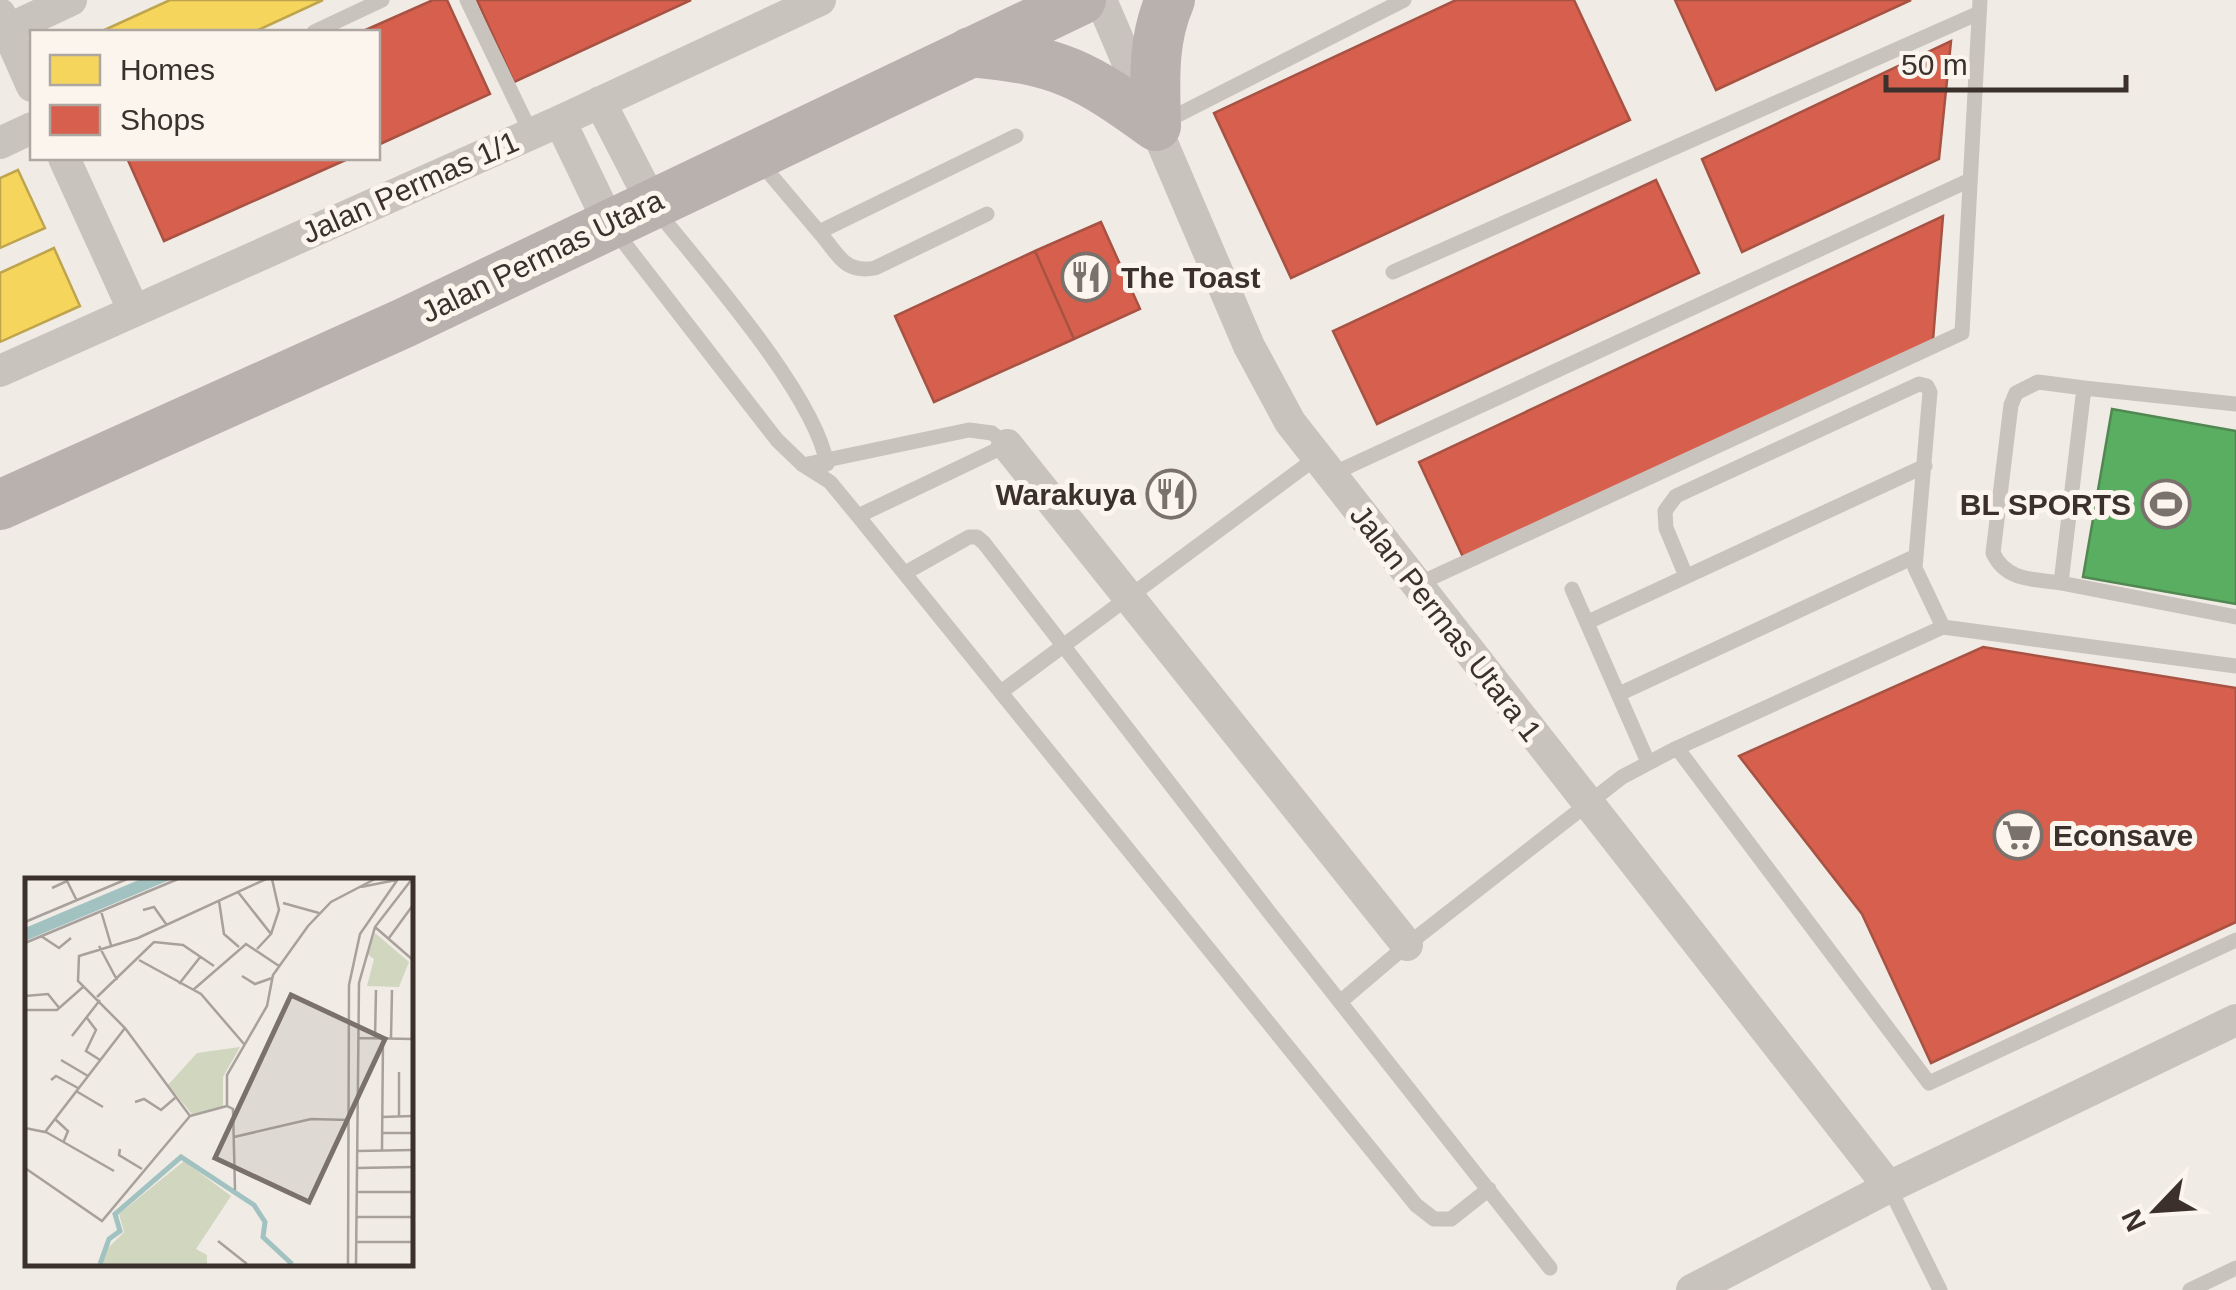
<svg xmlns="http://www.w3.org/2000/svg" width="2236" height="1290" font-family="Arial,sans-serif">
<style>
.homes{fill:#f6d55c;stroke:#bea44d;stroke-width:2.5}
.shops{fill:#d6604d;stroke:#a85243;stroke-width:2.5}
.public{fill:#5aae61;stroke:#518851;stroke-width:2.5}
.lines{fill:none;stroke-linecap:round;stroke-linejoin:round}
.lane{stroke:#c9c3be;stroke-width:15}
.street{stroke:#c9c3be;stroke-width:32}
.primary{stroke:#b8b1ad;stroke-width:50}
.labels{text-anchor:middle;dominant-baseline:central;stroke-width:10;stroke-linejoin:round;paint-order:stroke}
.street-label{font-size:30px;fill:#3b302b;stroke:#fbf5ee}
.poi-label{font-size:30px;font-weight:bold;fill:#3b302b;stroke:#fbf5ee;text-anchor:start}
.inset-river{fill:none;stroke:#a1c2c1;stroke-width:5}
.inset-road{fill:none;stroke:#a8a09b;stroke-width:2.5}
.view{fill:#7a716c;fill-opacity:0.15;stroke:#7a716c;stroke-width:5}
.inset-edge{fill:none;stroke:#3b302b;stroke-width:5}
</style>
<rect width="100%" height="100%" fill="#f0ebe5"/>
<path class="homes" d="M170,0H323L254,32H100Z
M18,170L45,228L0,248V178Z
M54,248L80,306L0,342V273Z"/>
<path class="shops" d="M433,0H447L490,94L378,145V32H361Z
M477,0H691L514,82Z
M1456,0H1574L1630,120L1291,278L1214,113Z
M1675,0H1911L1716,90Z
M1951,41L1939,159L1742,252L1702,159Z
M127,158H350L164,241Z
M1656,180L1699,273L1377,424L1333,331Z
M1943,216L1933,340L1464,559L1419,462Z
M1101,222L1140,309L1074,339L1035,251Z
M1035,251L1074,339L934,402L895,316Z
M1983,647L2236,688V922L1931,1063L1862,914L1739,756Z"/>
<path class="public" d="M2112,409L2236,431V604L2083,577Z"/>
<g class="lines">
<path class="lane" d="M467,0L531,133
M314,32L382,0
M1162,123L1404,0
M759,161L819,232L1016,136
M657,211C704,270 814,393 827,464
M615,231L777,440L803,465L830,482L858,516L1416,1205L1434,1219H1451L1489,1189
M819,232C838,253 843,274 875,268L987,214
M1393,272L1979,13
M2038,382L2084,388L2061,583C2033,579 2006,581 1993,553L2011,405L2016,393Z
M2084,388L2236,404
M803,465L969,430L992,433L1007,445L858,516
M1330,475L1970,180
M905,573L969,537H977L984,543L1269,912L1550,1268
M1686,576L1666,528L1665,511L1676,496L1919,384L1927,386L1930,392L1915,568L1943,627
M2061,583L2236,617
M1416,585L1962,333L1980,0
M1572,589L1648,762
M1588,622L1925,466
M1001,692L1316,458
M1619,694L1916,556
M1677,748L1929,1083L2236,940
M1340,1002L1407,945L1622,777L1677,748L1943,627L2236,666
M1889,1187L1940,1290
M2190,1290L2236,1268"/>
<path class="street" d="M1101,0L1249,346L1290,422L1889,1187
M0,14L32,86
M7,30L71,0
M600,102L652,203
M560,121L609,223
M0,143L32,128
M64,158L133,309
M0,371L560,121L820,0
M1007,445L1407,945
M1692,1290L1889,1187L2236,1020"/>
<path class="primary" d="M970,52C1059,60 1084,74 1156,126
M1156,126C1155,82 1152,41 1170,0
M0,505L404,323L1081,0"/>
</g>
<defs>
<g id="restaurant-ring" transform="scale(2.5)"><circle r="9.5" fill="#fbf5ee" stroke="#7a716c" stroke-width="1.5"/><path d="M-5-6h1v4h1v-4h1v4h1v-4h1v5L-1.5 .5V6h-2V.5L-5-1ZM5-6V6H3V1.5H1.5Q1.5-4 5-6Z" fill="#7a716c"/></g>
<g id="stadium-ring" transform="scale(2.5)"><circle r="9.5" fill="#fbf5ee" stroke="#7a716c" stroke-width="1.5"/><path d="M0-5a6.5 5 0 1 0 0 10a6.5 5 0 1 0 0-10ZM-3.5-1.8h7v3.6h-7Z" fill="#7a716c"/></g>
<g id="supermarket-ring" transform="scale(2.5)"><circle r="9.5" fill="#fbf5ee" stroke="#7a716c" stroke-width="1.5"/><path d="M-6-5.5h2.5l.6 2H6L4.5 2H-2.5L-4.4-4H-6ZM-1.5 3.2a1.3 1.3 0 1 0 .1 0ZM3 3.2a1.3 1.3 0 1 0 .1 0Z" fill="#7a716c"/></g>
</defs>
<g fill-rule="evenodd">
<use href="#restaurant-ring" x="1086" y="277"/>
<use href="#restaurant-ring" x="1171" y="494"/>
<use href="#stadium-ring" x="2166" y="504"/>
<use href="#supermarket-ring" x="2018" y="835"/>
</g>
<g class="labels">
<g class="street-label">
<text transform="translate(410 187) rotate(-24)">Jalan Permas 1/1</text>
<text transform="translate(542 256) rotate(-26)">Jalan Permas Utara</text>
<text transform="translate(1446 623) rotate(52)">Jalan Permas Utara 1</text>
</g>
<g class="poi-label">
<text x="1121" y="277">The Toast</text>
<text x="1136" y="494" text-anchor="end">Warakuya</text>
<text x="2131" y="504" text-anchor="end">BL SPORTS</text>
<text x="2053" y="835">Econsave</text>
</g>
</g>
<g transform="translate(25 878)">
<rect width="388" height="388" fill="#f0ebe5"/>
<path d="M350,55L384,84L374,109L342,108L349,81L342,76ZM215,169L198,199V229L167,236L143,207L172,175ZM159,283L206,318L171,371L182,377V386H77L80,373L99,354L94,336Z" fill="#d1d6bf"/>
<path d="M116,1H147L0,63V50Z" fill="#a1c2c1"/>
<path class="inset-river" d="M75,386L84,361L95,353L90,336L156,279L229,327L240,344L238,359L267,386"/>
<path class="inset-road" d="M336,9L371,2M27,10L42,3L52,23M213,14L246,56L232,71M194,23L199,56L214,69M258,25L294,35M118,32L129,29L141,46M76,33L86,67M0,44L102,1M350,49L388,82M246,56L254,32L247,1M16,58L34,70L46,60M364,60L388,27M0,65L153,1M74,68L92,102M114,82L176,116L219,166M217,98L230,106L247,100M154,106L176,78M168,112L221,66L254,88M0,118L23,116L35,131M72,119L129,64L158,67L189,88M0,132H32L58,109M62,140L71,152L61,173L75,182M47,158L75,122M333,160L388,161M350,160L351,112M366,160L367,112M36,182L63,198M26,202L31,198L53,210M51,213L78,229M110,224L119,221L136,232L150,220M202,228L208,231L210,312M165,238L100,150L53,103L54,78L113,60L241,1M165,238L202,228V197L242,128L248,97L283,48L306,24L350,1M357,239L388,238M374,239V194M30,241L43,253L38,265M0,250L20,254L100,150M21,254L89,293M357,255H388M209,259L286,241L324,242M95,271L94,277L117,291M357,272L358,161M332,273L388,272M0,290L77,343L165,238M332,290L388,289M332,314H388M332,339H388M193,363L222,386M332,364H388M323,386L324,107L335,56L373,1M331,386L334,105L350,49L387,1"/>
<path class="view" d="M266,117L360,161L284,324L190,280Z"/>
<rect width="388" height="388" class="inset-edge"/>
</g>
<rect x="30" y="30" width="350" height="130" fill="#fbf5ee" stroke="#aea6a0" stroke-width="2.5"/>
<rect x="50" y="55" width="50" height="30" fill="#f6d55c" stroke="#aea6a0" stroke-width="2.5"/>
<text x="120" y="80" font-size="30" fill="#3b302b">Homes</text>
<rect x="50" y="105" width="50" height="30" fill="#d6604d" stroke="#aea6a0" stroke-width="2.5"/>
<text x="120" y="130" font-size="30" fill="#3b302b">Shops</text>
<g transform="translate(2156 1210) rotate(245)" stroke="#fbf5ee" stroke-width="8" paint-order="stroke">
<path d="M0-8L18 38L0 25L-18 38Z" fill="#3b302b"/>
<text y="-15" font-size="28" font-weight="bold" text-anchor="middle" fill="#3b302b">N</text>
</g>
<path d="M1886 75v15h240v-15" fill="none" stroke="#3b302b" stroke-width="5"/>
<text x="1901" y="75" font-size="30" fill="#3b302b" stroke="#fbf5ee" stroke-width="8" paint-order="stroke">50 m</text>
</svg>
